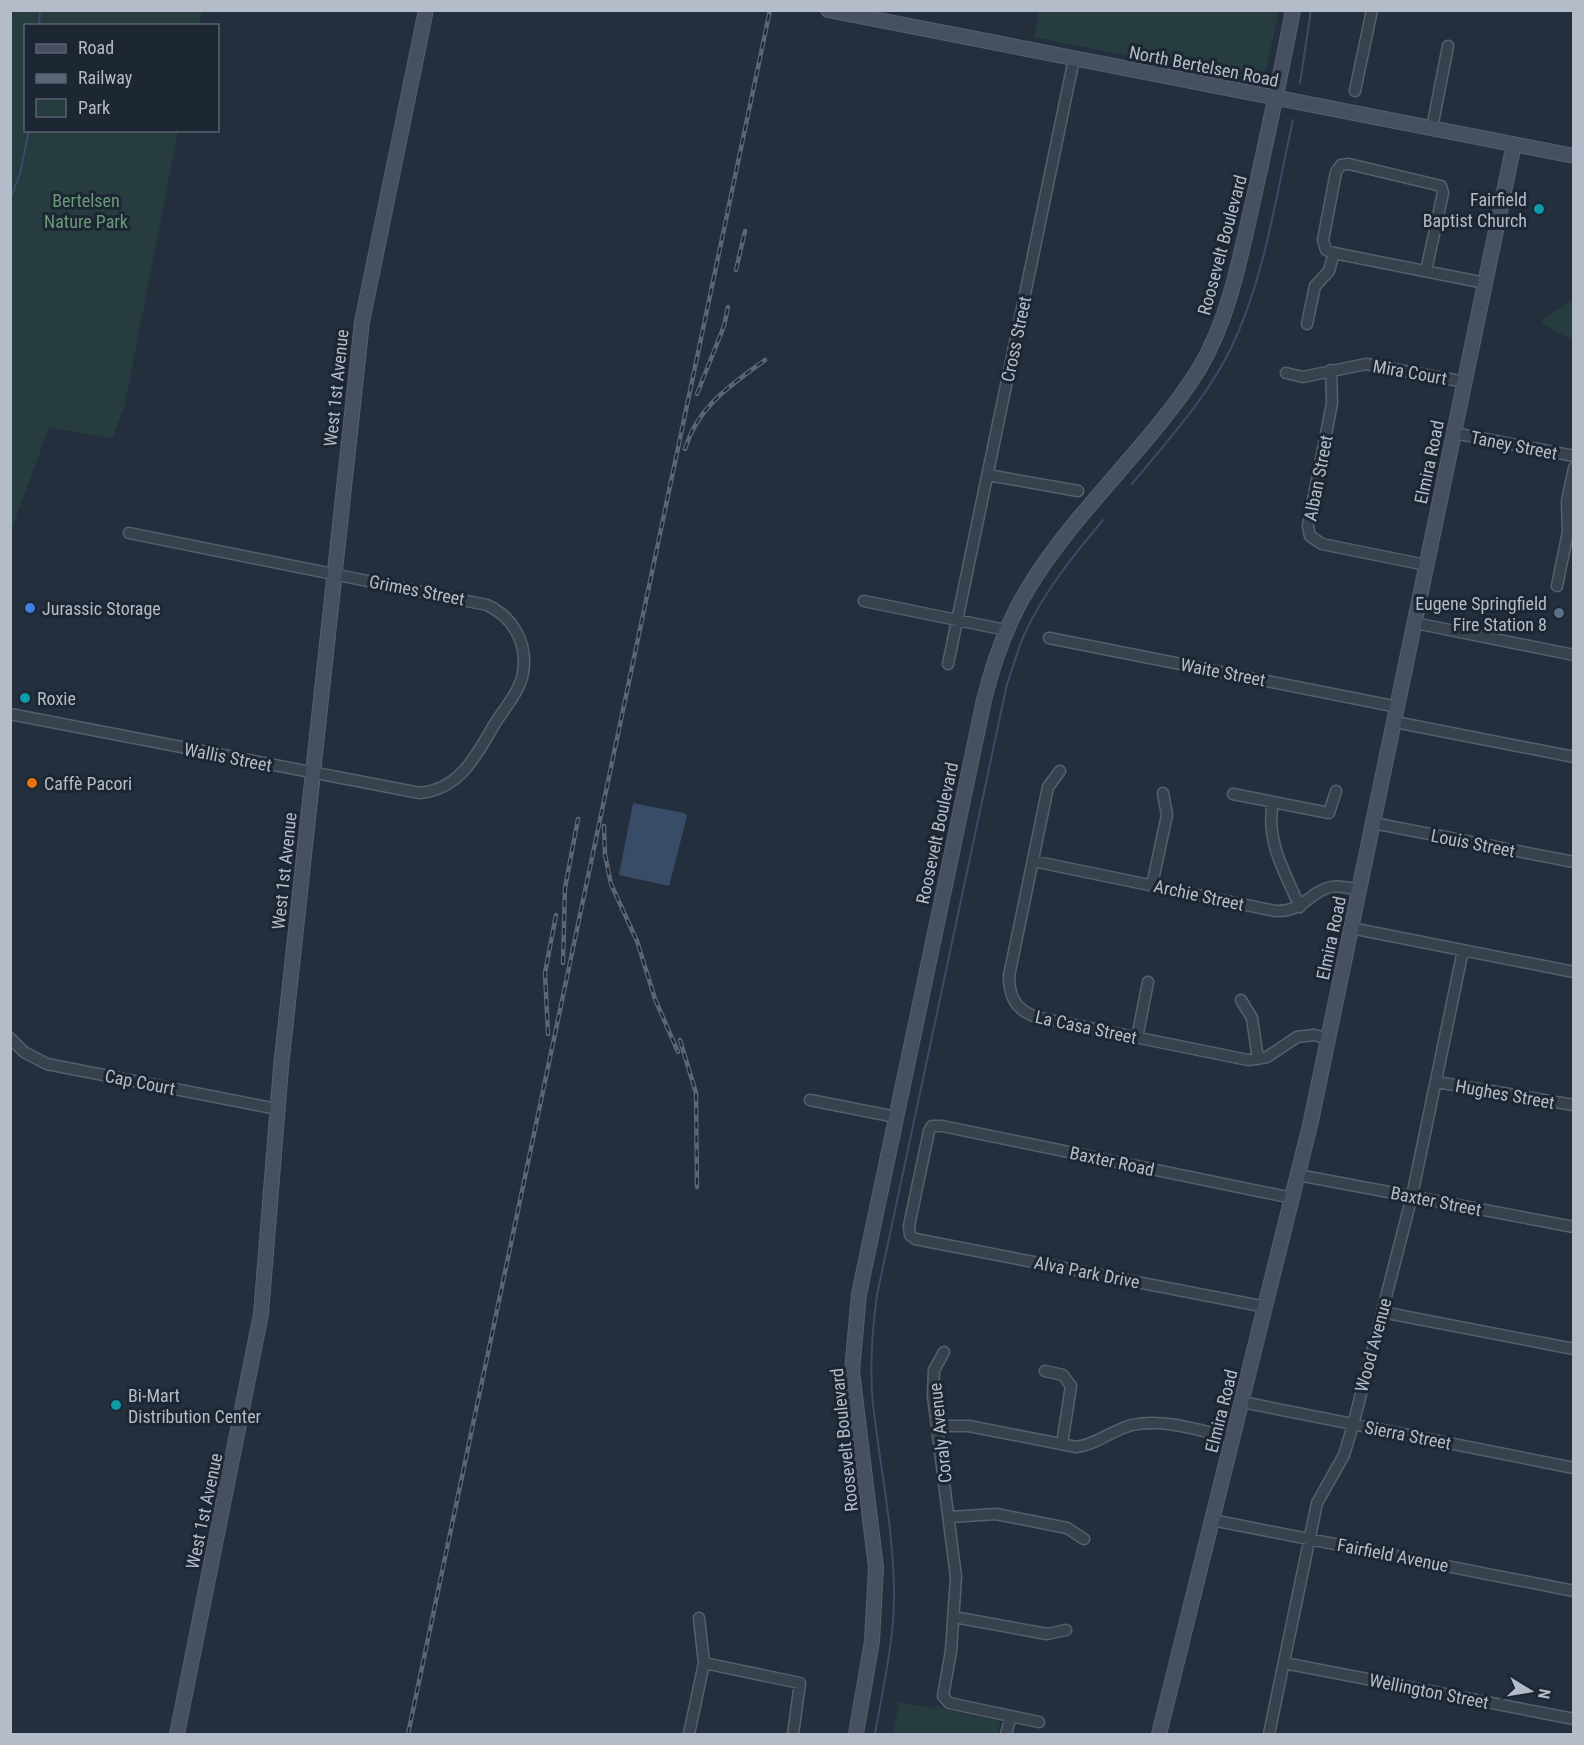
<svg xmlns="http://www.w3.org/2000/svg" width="1584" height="1745" font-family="'Roboto Condensed',sans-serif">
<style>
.green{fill:#263c3f}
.water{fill:#394c67}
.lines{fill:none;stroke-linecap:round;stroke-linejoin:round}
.stream{stroke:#394c67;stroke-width:2}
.street-casing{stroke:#565f6c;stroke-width:13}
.secondary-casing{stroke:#565f6c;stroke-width:16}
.street{stroke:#38414e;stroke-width:10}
.secondary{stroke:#465061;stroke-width:14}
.rail-casing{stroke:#5a6575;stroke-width:4.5}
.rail{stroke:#1d2633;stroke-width:2;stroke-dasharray:7;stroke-linecap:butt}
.culture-dot{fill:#0f9aa8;stroke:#1d2633;stroke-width:2}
.shop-dot{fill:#3f7fe0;stroke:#1d2633;stroke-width:2}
.service-dot{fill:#5c6f8a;stroke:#1d2633;stroke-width:2}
.food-dot{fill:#e8710a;stroke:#1d2633;stroke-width:2}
.labels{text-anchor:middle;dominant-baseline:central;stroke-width:6;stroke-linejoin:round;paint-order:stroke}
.street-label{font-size:18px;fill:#b4bcc9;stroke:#1d2633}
.poi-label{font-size:18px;fill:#b4bcc9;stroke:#1d2633;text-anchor:start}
.park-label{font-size:18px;fill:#6b9a76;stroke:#1d2633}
</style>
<rect width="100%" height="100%" fill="#242f3e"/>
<path class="green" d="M11,10L202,11L199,25L26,26V130L178,131L125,404L112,439L49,427L11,531Z
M1039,11V10L1279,11L1266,69L1261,75L1249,80L1034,37Z
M1573,300V340L1542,324L1543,319Z
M899,1702L933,1708L937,1705L942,1709L996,1720L1000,1723L998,1734H893Z"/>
<path class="water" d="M633,803L684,813L687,816L669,886L619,875Z"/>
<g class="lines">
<path class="stream" d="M39,26L40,10
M1300,83L1311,10
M10,200L20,174L29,130
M1132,484C1167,441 1207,398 1231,348C1265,278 1276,195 1293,120
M875,1734C883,1687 895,1638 894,1590C893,1527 880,1466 873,1404C869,1367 872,1332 877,1295L1007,684C1013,668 1017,651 1024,635C1043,593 1073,556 1103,520"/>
<g class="street-casing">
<path id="street" d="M1355,91L1372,10
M1432,128L1448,46
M1426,271L1443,193L1441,186L1349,164L1341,165L1336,172L1323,240L1326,250L1334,253L1485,283
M1307,324L1315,286L1329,271L1334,253
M1331,370L1332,403L1308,526L1310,536L1322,544L1426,565
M1286,373L1303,377L1366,364L1465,382
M1454,433L1574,456
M988,475L1078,491
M1557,586L1568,532L1567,501L1574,468
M864,601L1006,630
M1415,623L1574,655
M1049,638L1398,707
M948,664L1074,59
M10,714L420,793C460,789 476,756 494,725C504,709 520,691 523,673C528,643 513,617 487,605L129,533
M1395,722L1574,757
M1060,771L1048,787L1009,976C1009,997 1016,1010 1036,1017L1248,1060L1267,1057L1297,1037L1313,1035L1329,1038
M1233,794L1329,813L1336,791
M1273,802C1265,840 1285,873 1300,907
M1373,823L1574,862
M1033,861L1275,911C1305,912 1308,892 1331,887C1340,885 1350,888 1359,890
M1152,885L1167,815L1163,793
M1351,928L1574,972
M1241,1000L1252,1018L1258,1059
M10,1038L24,1052L47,1064L277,1109
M1137,1038L1148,982
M1437,1082L1574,1105
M810,1100L896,1117
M1298,1175L1574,1227
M1266,1307L915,1239L910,1235L909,1226L929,1131L932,1126H942L1292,1198
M1382,1312L1574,1349
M944,1352L934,1370L933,1396L956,1577L951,1651L943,1696L949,1703L1039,1722
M1045,1371L1063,1375L1071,1386L1062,1444
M1242,1402L1574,1468
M938,1426H969L1076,1447C1096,1445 1112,1430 1132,1425C1165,1418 1201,1431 1233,1438
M950,1517L996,1514L1067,1528L1084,1539
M1212,1520L1574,1591
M954,1617L1047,1634L1066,1630
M704,1663L800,1683L793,1734
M1284,1663L1574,1719
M689,1734L704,1663L699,1618
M1006,1734L1011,1716
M1269,1734L1317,1503L1344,1455L1353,1425L1412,1196L1463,950"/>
</g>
<g class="secondary-casing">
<path id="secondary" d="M828,10L1574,156
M177,1734L261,1314L281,1067L362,322L426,10
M856,1734L872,1641L876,1568L852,1371L859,1294L984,700C994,660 1007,622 1029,587C1077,508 1150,447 1199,369C1229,319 1240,258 1253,201C1267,138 1281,74 1293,10
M1159,1734L1311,1121L1514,144"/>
</g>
<use href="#street" class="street"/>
<use href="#secondary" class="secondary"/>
<g class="rail-casing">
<path id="rail" d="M736,270L745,231
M697,394L724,326L728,307
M685,449C698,406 731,385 765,360
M604,826L605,855L611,884L637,941L655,999L678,1052
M563,963L565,888L578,819
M548,1034L545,973L556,915
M680,1040L696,1093L697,1187
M408,1734L770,10"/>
</g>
<use href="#rail" class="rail"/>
</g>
<g class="culture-dot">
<circle cx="1539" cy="209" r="6"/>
<circle cx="25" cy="698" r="6"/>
<circle cx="116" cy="1405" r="6"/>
</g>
<circle class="shop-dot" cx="30" cy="608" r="6"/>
<circle class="service-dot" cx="1559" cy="613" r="6"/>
<circle class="food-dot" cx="32" cy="783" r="6"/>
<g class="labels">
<g class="street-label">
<text transform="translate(1204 66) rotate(11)">North Bertelsen Road</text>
<text transform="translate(1222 245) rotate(-75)">Roosevelt Boulevard</text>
<text transform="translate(1016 339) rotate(-78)">Cross Street</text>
<text transform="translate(1410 372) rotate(10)">Mira Court</text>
<text transform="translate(336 388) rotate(-84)">West 1st Avenue</text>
<text transform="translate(1514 445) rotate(11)">Taney Street</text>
<text transform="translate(1429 462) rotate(-78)">Elmira Road</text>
<text transform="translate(1318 478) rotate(-79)">Alban Street</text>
<text transform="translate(417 590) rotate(11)">Grimes Street</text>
<text transform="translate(1223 672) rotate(11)">Waite Street</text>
<text transform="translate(228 757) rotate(11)">Wallis Street</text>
<text transform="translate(937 833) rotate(-78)">Roosevelt Boulevard</text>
<text transform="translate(1473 843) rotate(11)">Louis Street</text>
<text transform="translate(284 871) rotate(-84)">West 1st Avenue</text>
<text transform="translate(1199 895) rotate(12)">Archie Street</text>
<text transform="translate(1331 938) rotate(-78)">Elmira Road</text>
<text transform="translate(1086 1027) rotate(12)">La Casa Street</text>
<text transform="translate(140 1082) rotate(11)">Cap Court</text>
<text transform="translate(1505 1094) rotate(10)">Hughes Street</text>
<text transform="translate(1112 1161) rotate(12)">Baxter Road</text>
<text transform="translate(1436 1201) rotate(11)">Baxter Street</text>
<text transform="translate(1087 1272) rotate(11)">Alva Park Drive</text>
<text transform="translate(1373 1345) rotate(-75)">Wood Avenue</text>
<text transform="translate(1221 1411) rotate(-76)">Elmira Road</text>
<text transform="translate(940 1433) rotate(-96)">Coraly Avenue</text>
<text transform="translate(1408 1435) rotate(11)">Sierra Street</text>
<text transform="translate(844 1440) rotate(-96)">Roosevelt Boulevard</text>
<text transform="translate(204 1511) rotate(-78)">West 1st Avenue</text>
<text transform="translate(1393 1555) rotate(11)">Fairfield Avenue</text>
<text transform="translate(1429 1691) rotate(11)">Wellington Street</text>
</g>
<g class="poi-label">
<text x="1527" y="199" text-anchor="end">Fairfield<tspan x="1527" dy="21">Baptist Church</tspan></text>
<text x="1547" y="603" text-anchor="end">Eugene Springfield<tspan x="1547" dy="21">Fire Station 8</tspan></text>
<text x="42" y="608">Jurassic Storage</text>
<text x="37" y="698">Roxie</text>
<text x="44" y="783">Caffè Pacori</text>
<text x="128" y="1395">Bi-Mart<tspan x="128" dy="21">Distribution Center</tspan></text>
</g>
<g class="park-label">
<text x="86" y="200">Bertelsen<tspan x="86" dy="21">Nature Park</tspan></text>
</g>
</g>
<rect width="1584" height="1745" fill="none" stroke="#b4bcc9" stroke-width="24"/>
<rect x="24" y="24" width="195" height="108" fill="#1d2633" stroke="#59626f" stroke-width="1.5"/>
<rect x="36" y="44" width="30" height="9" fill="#465061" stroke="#59626f" stroke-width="1.5"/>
<text x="78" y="54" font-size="18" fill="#b4bcc9">Road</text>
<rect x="36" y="74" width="30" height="9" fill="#5a6575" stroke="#59626f" stroke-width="1.5"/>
<text x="78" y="84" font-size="18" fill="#b4bcc9">Railway</text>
<rect x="36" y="99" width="30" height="18" fill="#263c3f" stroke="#59626f" stroke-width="1.5"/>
<text x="78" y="114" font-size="18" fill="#b4bcc9">Park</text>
<g transform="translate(1530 1691) rotate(101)" stroke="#1d2633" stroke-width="4.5" paint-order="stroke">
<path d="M0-4.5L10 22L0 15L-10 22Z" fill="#b4bcc9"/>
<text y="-9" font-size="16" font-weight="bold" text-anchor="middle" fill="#b4bcc9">N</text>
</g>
</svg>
